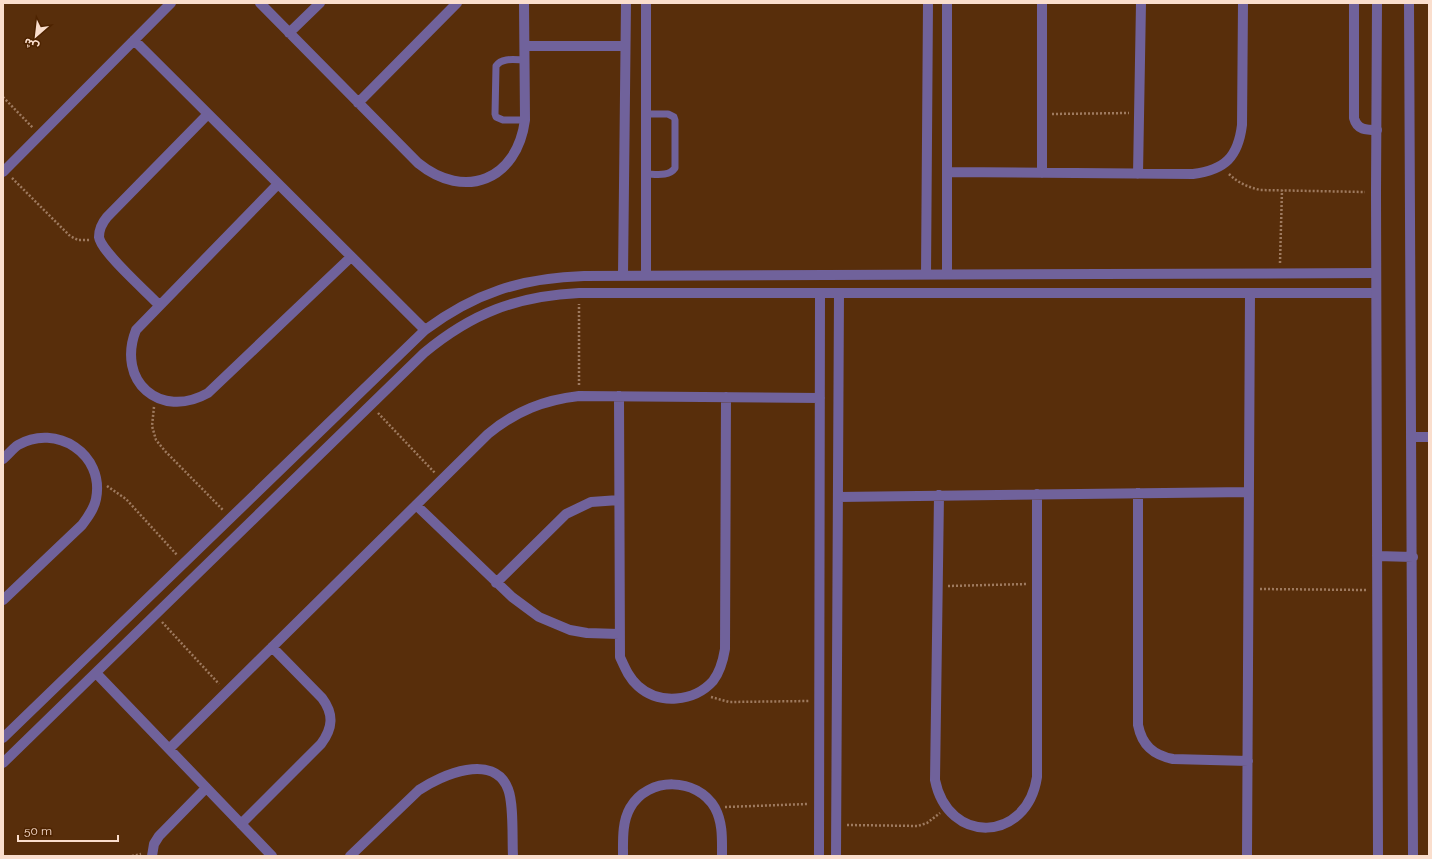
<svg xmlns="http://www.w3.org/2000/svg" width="1432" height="859" font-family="Raleway,'Noto Sans Arabic',sans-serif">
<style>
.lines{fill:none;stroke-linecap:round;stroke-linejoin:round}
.path{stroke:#9e7a5f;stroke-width:2.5;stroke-dasharray:2 2;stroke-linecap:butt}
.service{stroke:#70629b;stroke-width:7}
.minor{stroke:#70629b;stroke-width:10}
.tertiary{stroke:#70629b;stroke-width:10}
</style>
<rect width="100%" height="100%" fill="#582e0b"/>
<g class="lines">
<path class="path" d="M3,97L33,128
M1052,114L1129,113
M1229,174C1238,183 1248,187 1260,190L1365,192
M12,178L70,236L78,240H90
M1280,263L1282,190
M579,385V304
M154,407L152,426L156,440L165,451L223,510
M378,413L435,473
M107,486L126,499L177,555
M948,586L1027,584
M1260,589L1367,590
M162,622L219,684
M711,697L729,702L809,701
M725,807L808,804
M847,825L918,826L927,823L940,813
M132,856L141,854"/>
<path class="service" d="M525,60C516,60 502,57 496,66L495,114L496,117L503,120H525
M646,114H668L674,117L675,120V168C669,177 655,174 646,174"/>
<path class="minor" d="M260,3L418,163C465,201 517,180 525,120L524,3
M646,3V276
M947,3V274
M1354,3V118C1357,130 1366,130 1377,130
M289,33L320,3
M134,40L425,330
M525,46H625
M358,103L457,3
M3,172L171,3
M947,172L1193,174C1225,170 1238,157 1242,125L1243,3
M1042,173V3
M1138,174L1141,3
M278,184L136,330C116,381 160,420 208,393L351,257
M623,275L626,3
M926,275L928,3
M159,305C147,292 101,252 99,237C99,230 102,223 107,217L208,114
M619,396L620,657C625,668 629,678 638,686C659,705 694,702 713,681C720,672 723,661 725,649L726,397
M1411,437H1429
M3,459C8,455 13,448 18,445C56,423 105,454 96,499C94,509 88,517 82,525L3,600
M1138,493V725C1142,745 1153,755 1173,759L1248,761
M939,495L935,780C948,845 1027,843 1037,777V494
M838,497L1249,492
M416,505L512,597L539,617L570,630L587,633L619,634
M496,583L566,514L591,502L619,500
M96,673L272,856
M3,738L425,330C475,293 521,278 584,276L1376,273
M169,749L488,434C516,411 544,400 579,396L820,398
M3,763L424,353C472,313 517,296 579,293H1376
M241,824L321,744C333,728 334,714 322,698L272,647
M152,856L154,844L159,836L206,788
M350,856L419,790C441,775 494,752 508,789C514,804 512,839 513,856
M623,856C623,840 622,822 630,808C648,776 697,777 715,808C723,823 722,839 722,856
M819,856L820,293
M836,856L839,293
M1247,856L1250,293"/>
<path class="tertiary" d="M1377,3L1376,192L1378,856
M1409,3L1413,856
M1377,556L1413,557"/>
</g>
<rect width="1432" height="859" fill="none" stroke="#fadecd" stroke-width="8"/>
<g transform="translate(36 36) rotate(208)" stroke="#4d2300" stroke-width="3" paint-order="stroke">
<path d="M0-3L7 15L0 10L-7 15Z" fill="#fadecd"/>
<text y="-6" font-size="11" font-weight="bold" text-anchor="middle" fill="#fadecd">ش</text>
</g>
<path d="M18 835v6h100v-6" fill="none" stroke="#fadecd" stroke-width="2"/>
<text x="24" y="835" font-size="12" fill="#fadecd" stroke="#4d2300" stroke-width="3" paint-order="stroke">50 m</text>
</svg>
